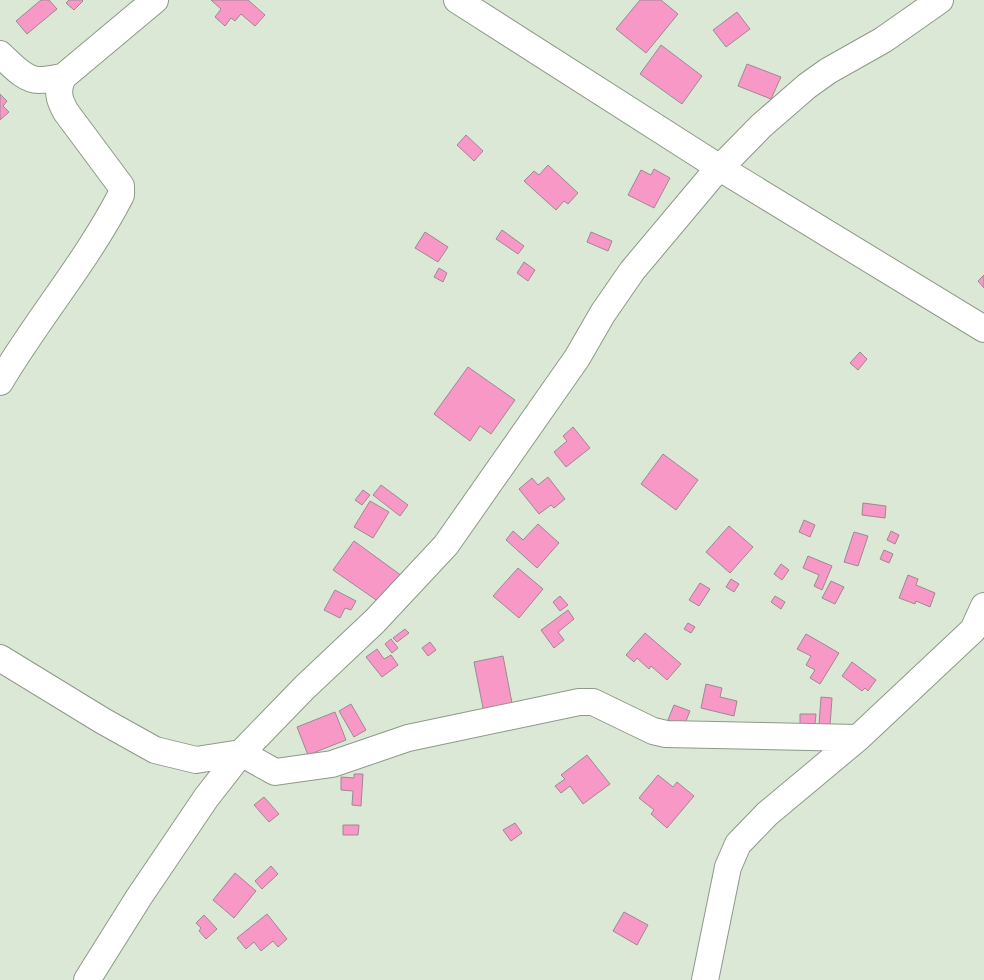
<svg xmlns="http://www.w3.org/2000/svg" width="984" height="980" font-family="'Varela Round',sans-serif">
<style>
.building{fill:#f898c6;stroke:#9c8991}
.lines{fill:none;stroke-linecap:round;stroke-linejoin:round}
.minor-casing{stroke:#8e9988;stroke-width:28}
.minor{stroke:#fff;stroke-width:26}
</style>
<rect width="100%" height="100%" fill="#dce8d6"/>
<path class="building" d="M41,0H49L57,9L27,34L16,21Z
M69,0H82L83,1L74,10L66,3Z
M211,0H248L265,15L255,26L241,14L235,21L231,18L225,26L215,17L221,9Z
M640,0H661L678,14L646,53L616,29Z
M737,12L750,29L726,47L713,30Z
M661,45L702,76L682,104L640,74Z
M747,64L781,77L771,99L738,86Z
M0,94L7,101L3,106L9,112L0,120Z
M466,135L483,151L474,161L457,145Z
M548,165L578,193L568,204L564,201L556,210L524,181L534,171L539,175Z
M654,169L670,178L654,208L628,195L641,170L651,175Z
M502,230L524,246L518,254L496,239Z
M425,232L448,247L438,262L415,248Z
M591,232L612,241L608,251L587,242Z
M524,262L535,270L528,281L517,273Z
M439,268L447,273L443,282L434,277Z
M984,275V288L978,281Z
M860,352L867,359L858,370L850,363Z
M468,367L515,400L491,434L480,426L470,441L434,414Z
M573,427L590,448L566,467L554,452L567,441L563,436Z
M663,454L698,480L676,510L641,484Z
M548,477L565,499L554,508L551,505L539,514L519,489L532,478L538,485Z
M381,485L408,505L400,516L373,495Z
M363,490L370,495L362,505L355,500Z
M370,501L389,512L373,538L354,527Z
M863,503L886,506L885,518L862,515Z
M804,520L815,525L810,537L799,532Z
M538,524L559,543L537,568L506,540L513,531L523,540Z
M729,526L753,547L730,573L706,552Z
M891,531L899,535L895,544L887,540Z
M854,532L868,536L858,566L844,562Z
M354,541L402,576L382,604L333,570Z
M884,550L893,554L889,563L880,559Z
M808,556L832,566L822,590L814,586L819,575L803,568Z
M781,564L789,570L782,580L774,574Z
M518,568L543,589L519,618L493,596Z
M908,575L918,579L916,585L935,593L930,607L916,601L915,604L899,598Z
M731,579L739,584L734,592L726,587Z
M831,581L844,587L835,604L822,598Z
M700,583L710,589L699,606L689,600Z
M335,590L356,601L351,610L345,608L340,618L324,610Z
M560,596L568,605L560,611L553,602Z
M775,596L785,602L781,609L771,602Z
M568,610L574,619L558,632L564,640L554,648L541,630Z
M688,623L695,627L691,633L684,629Z
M405,629L409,633L397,642L393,638Z
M645,633L681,664L667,680L651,666L649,669L637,658L634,662L626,655Z
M806,634L839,653L820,684L810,678L815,670L806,665L811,656L797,649Z
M391,639L398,648L392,653L385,644Z
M430,642L436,650L428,656L422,648Z
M377,649L384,659L391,655L398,665L382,677L366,657Z
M503,656L512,703L484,713L474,662Z
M852,662L876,680L868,691L865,688L862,691L842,676Z
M706,684L722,688L720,697L737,701L734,716L701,708Z
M821,697L832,698L830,726L819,725Z
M351,704L366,730L354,737L339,711Z
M674,705L690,711L684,726L668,720Z
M335,712L346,740L308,755L297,727Z
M800,714H816L815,724H800Z
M587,755L610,784L583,804L570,786L561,793L555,786L565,779L561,775Z
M354,774H363L361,806L352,805L353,791L341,790V777L354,778Z
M658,775L673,787L677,782L694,796L667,828L651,814L654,810L639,798Z
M264,797L279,814L269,822L254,805Z
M515,823L522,833L511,841L503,830Z
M343,825H359L358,835H343Z
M271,866L278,874L262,889L255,881Z
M235,873L256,891L234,918L213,900Z
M624,912L648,925L637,945L613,931Z
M267,914L287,939L278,947L273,941L261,951L254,942L246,949L237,938Z
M204,915L217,929L206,939L199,931L201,928L196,923Z"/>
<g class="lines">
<g class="minor-casing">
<path id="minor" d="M457,0L720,168L984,329
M0,54C11,64 24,80 39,80C47,80 55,78 63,77
M0,382C38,318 87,261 121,195V186L66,112C58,98 57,91 63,77L155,0
M0,658L103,721L155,750L196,760L241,753L275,772L332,764L408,738L579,702H593L653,731L666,734L858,738
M87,980L139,897L206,798L241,753L304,688L375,621L446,545L577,358L603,313L632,271L710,178L761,126L807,86L828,71L883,40L940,0
M705,980L728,867L738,844L767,814L858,738L973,630L984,606"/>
</g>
<use href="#minor" class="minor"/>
</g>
</svg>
